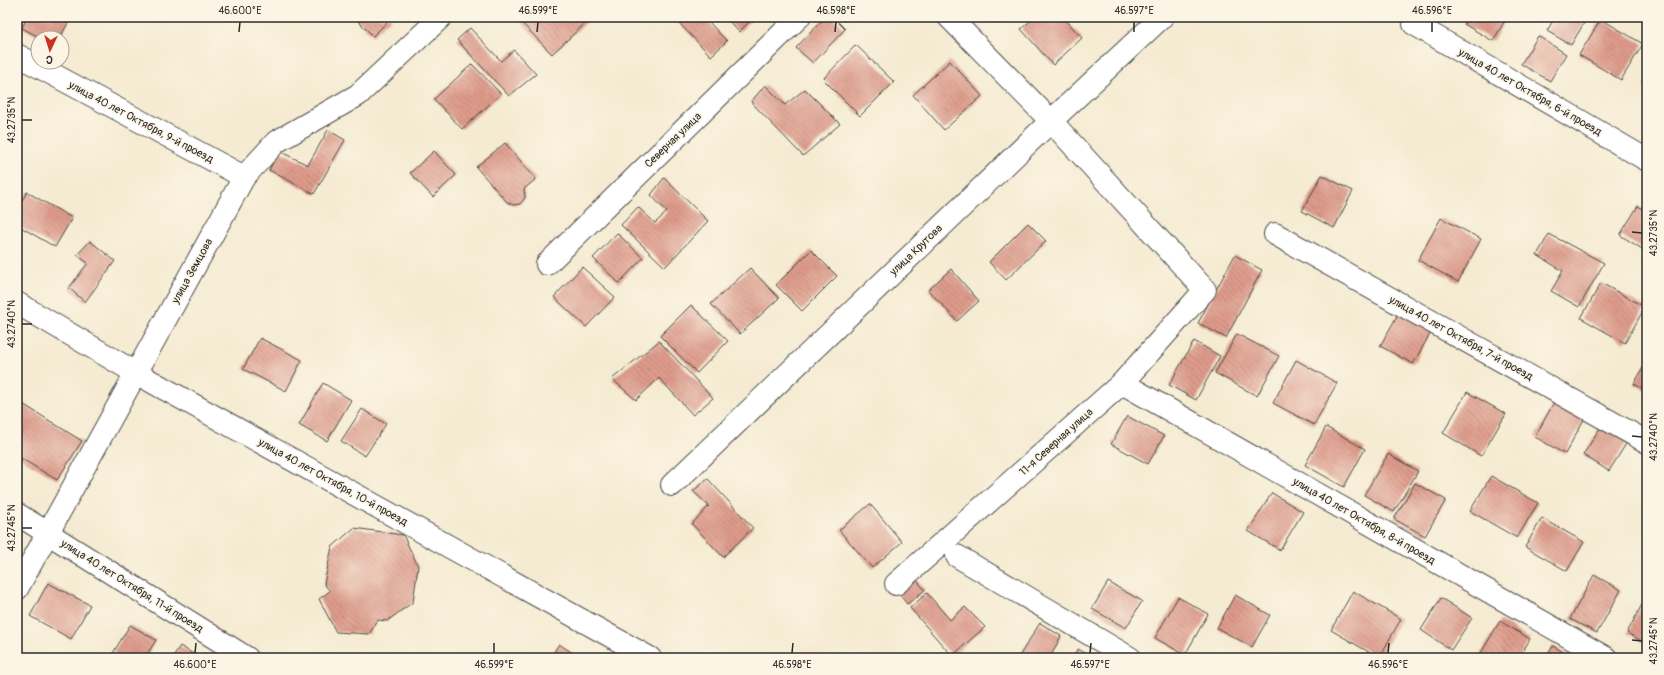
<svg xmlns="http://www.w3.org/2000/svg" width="1664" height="675" font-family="Pangolin,sans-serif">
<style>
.building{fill:url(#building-back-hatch)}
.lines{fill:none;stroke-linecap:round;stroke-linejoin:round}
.minor-casing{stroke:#494844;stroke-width:24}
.minor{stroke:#fff;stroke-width:22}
.ticks{fill:none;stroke:#2b2b2b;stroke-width:1.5}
.labels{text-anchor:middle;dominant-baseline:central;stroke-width:3;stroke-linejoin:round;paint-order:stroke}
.street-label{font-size:11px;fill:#2b2b2b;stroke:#fcf5e5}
.neatline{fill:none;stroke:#2b2b2b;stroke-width:1.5}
.ticks-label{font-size:10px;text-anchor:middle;fill:#2b2b2b}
</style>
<defs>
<pattern id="building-back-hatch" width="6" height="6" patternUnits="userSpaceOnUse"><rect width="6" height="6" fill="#de9b8b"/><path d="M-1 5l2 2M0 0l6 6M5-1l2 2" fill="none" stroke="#b47f72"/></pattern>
</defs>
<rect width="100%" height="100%" fill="#fcf5e5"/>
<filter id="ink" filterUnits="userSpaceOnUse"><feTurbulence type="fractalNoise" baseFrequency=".025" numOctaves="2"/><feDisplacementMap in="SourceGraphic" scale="8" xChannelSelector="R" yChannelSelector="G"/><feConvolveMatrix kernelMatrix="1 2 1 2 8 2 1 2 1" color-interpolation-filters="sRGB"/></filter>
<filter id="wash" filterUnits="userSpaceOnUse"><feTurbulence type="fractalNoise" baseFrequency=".012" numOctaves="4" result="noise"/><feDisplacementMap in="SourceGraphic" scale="16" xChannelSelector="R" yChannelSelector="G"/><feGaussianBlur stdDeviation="0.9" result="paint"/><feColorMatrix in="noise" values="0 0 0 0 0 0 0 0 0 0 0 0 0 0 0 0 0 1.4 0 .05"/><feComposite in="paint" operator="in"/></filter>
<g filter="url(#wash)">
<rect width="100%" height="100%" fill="#f5ebd2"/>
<g id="blocks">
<path class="building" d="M27,17H71L60,38H41L22,28Z
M354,17H392L373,36Z
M516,17H590L591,18L552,54Z
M673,17H704L727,41L711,56Z
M725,17H754L739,32Z
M825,17H833L845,29L813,63L796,48Z
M1035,17H1063L1082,38L1053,65L1021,29Z
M1468,17H1507L1493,41L1464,24Z
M1555,17H1574L1584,23L1571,45L1547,31Z
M1601,19L1643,44L1621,80L1579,55Z
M470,28L501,61L514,50L536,74L509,96L457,40Z
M1538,36L1566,54L1550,81L1521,64Z
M856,45L894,82L860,116L823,79Z
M950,61L982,96L944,130L913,95Z
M472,64L501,94L462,129L434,99Z
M1647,81V89L1643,87Z
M765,85L785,105L805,89L840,124L803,156L751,102Z
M328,130L345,140L314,194L269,170L279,151L308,165Z
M505,143L536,179L524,189L525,198L520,204L513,205L507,202L476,167Z
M434,151L456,175L433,197L410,173Z
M1322,175L1353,191L1334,228L1302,211Z
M664,178L708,221L665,267L621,225L638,207L655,223L667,212L651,195Z
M27,192L72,218L55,247L17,225V209Z
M1638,206L1647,211V252L1620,235Z
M1441,218L1481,239L1458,282L1418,260Z
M1028,223L1046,241L1006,280L989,262Z
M617,233L643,258L619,283L593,258Z
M1549,234L1604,263L1579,307L1551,291L1563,271L1537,255Z
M90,241L115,261L85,302L69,288L88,263L77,255Z
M811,250L837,276L802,311L776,285Z
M1235,255L1262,270L1226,338L1198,323Z
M582,267L615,297L586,327L554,297Z
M750,268L779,298L740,334L711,304Z
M951,269L979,301L957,321L928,290Z
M1601,283L1645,307L1625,343L1581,318Z
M691,305L728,341L697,373L660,336Z
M1401,309L1434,327L1413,364L1380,346Z
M1237,334L1279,356L1257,396L1215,373Z
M260,338L302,360L286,391L243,369Z
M659,341L713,398L693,415L659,378L636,400L612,379Z
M1194,341L1220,356L1196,400L1169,385Z
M1296,360L1337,383L1314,425L1273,403Z
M1647,361V391L1634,384Z
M323,383L351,400L327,441L299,425Z
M1467,392L1506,414L1481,456L1443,433Z
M1558,395L1588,412L1565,454L1535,437Z
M18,401L82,441L57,480L17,456Z
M362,409L386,424L365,456L341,441Z
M1127,416L1164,436L1148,464L1111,444Z
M1603,423L1629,439L1609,471L1583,455Z
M1326,427L1365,449L1344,487L1305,465Z
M1388,454L1418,471L1394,512L1364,495Z
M1491,476L1538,503L1517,538L1470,511Z
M708,479L753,528L723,557L692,524L709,506L693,491Z
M1415,483L1446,500L1425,536L1394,519Z
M1272,493L1303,512L1280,550L1248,531Z
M870,504L902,542L872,568L839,530Z
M1542,518L1584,542L1567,571L1525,547Z
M354,528L403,535L418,566L413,602L387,621L378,620L369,634L336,632L319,599L330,591L324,584L332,547Z
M1594,575L1621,590L1597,633L1570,619Z
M913,576L925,590L907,604L896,590Z
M1108,582L1142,601L1126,628L1092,609Z
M48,583L90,605L71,639L30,616Z
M1353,591L1401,619L1379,658L1331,630Z
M927,593L950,620L965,607L985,627L952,656L910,608Z
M1235,595L1270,615L1252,647L1217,628Z
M1647,595V644L1627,633Z
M1178,597L1208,614L1185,655L1155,638Z
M1441,598L1472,618L1451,650L1421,630Z
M1500,621L1530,639L1519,658H1478Z
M1040,623L1061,636L1050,658H1018Z
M130,625L156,640L145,658H110Z
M559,644L580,658H550Z
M180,646L200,658H172Z
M1553,646L1573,658H1546Z
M1078,649L1094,658H1073Z"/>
</g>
</g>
<g filter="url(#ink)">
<use href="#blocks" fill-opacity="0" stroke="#494844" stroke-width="1"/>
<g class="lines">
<g class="minor-casing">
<path id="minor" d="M1414,24L1647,160
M17,55L244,177
M1275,234L1647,442
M547,264L799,17
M17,303L136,373L650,658
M1122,383L1606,658
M672,485L1051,121L1162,17
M17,514L247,658
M957,556L1130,658
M896,584L1122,383L1205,290L1051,121L949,17
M17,589L244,177L276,142L358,95L441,17"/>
</g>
<use href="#minor" class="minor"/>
</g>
</g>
<path class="ticks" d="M239,32L240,22M537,32L538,22M835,32L836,22M1134,32V22M1432,32V22M22,120H32M1632,232L1642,233M22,324H32M1632,436L1642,437M22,528H32M1632,640L1642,641M195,653L196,643M494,653V643M792,653L793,643M1090,653L1091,643M1388,653L1389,643"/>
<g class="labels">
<g class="street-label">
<text transform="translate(1530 92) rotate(30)">улица 40 лет Октября, 6-й проезд</text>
<text transform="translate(141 122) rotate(28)">улица 40 лет Октября, 9-й проезд</text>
<text transform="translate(673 140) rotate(-44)">Северная улица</text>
<text transform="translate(916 250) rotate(-44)">улица Крутова</text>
<text transform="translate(192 271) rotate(-61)">улица Земцова</text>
<text transform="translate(1461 338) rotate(29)">улица 40 лет Октября, 7-й проезд</text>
<text transform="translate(1056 442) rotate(-42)">11-я Северная улица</text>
<text transform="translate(333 482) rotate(29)">улица 40 лет Октября, 10-й проезд</text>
<text transform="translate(1364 521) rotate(30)">улица 40 лет Октября, 8-й проезд</text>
<text transform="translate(132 586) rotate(32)">улица 40 лет Октября, 11-й проезд</text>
</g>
</g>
<rect width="1664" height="675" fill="none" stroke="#fcf5e5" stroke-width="44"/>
<g transform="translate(50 50) rotate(184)"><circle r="19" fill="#fcf5e5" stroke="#a8a49b"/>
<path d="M0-3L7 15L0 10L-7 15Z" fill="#c8321e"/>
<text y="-6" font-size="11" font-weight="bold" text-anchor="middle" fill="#2b2b2b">С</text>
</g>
<rect x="22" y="22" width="1620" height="631" class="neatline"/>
<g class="ticks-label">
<text x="240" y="14">46.600°E</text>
<text x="538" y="14">46.599°E</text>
<text x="836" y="14">46.598°E</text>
<text x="1134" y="14">46.597°E</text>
<text x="1432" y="14">46.596°E</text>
<text transform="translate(11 120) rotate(-90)" y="4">43.2735°N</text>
<text transform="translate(1653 233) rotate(-90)" y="4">43.2735°N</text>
<text transform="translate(11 324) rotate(-90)" y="4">43.2740°N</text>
<text transform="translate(1653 437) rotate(-90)" y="4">43.2740°N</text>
<text transform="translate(11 528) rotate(-90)" y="4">43.2745°N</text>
<text transform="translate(1653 641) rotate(-90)" y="4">43.2745°N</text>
<text x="195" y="668">46.600°E</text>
<text x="494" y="668">46.599°E</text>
<text x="792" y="668">46.598°E</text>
<text x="1090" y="668">46.597°E</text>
<text x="1388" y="668">46.596°E</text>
</g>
</svg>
